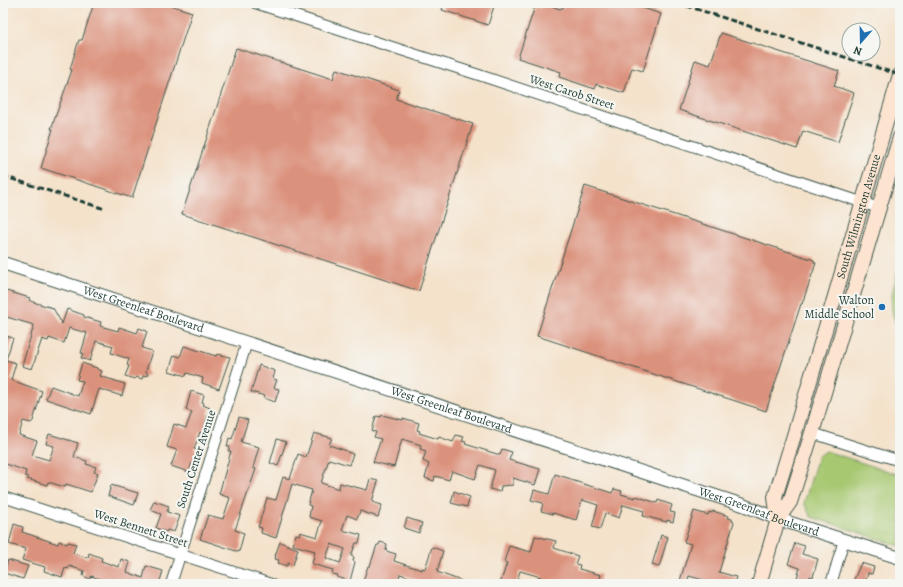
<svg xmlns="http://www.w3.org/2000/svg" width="903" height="587" font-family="Alegreya,serif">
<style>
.green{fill:#a7c871;stroke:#638252}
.building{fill:#db927d;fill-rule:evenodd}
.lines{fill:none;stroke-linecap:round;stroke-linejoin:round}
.minor-casing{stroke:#3f564b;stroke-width:12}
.tertiary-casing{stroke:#3f564b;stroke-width:14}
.secondary-casing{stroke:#3f564b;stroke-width:16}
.minor{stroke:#fff;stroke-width:10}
.tertiary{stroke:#fff;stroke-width:12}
.secondary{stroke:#fde4d1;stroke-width:14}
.rail{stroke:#1f3d34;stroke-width:3;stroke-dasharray:6 3;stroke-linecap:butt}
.poi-dot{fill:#1f6fb2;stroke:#f6f6f2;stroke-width:1.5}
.labels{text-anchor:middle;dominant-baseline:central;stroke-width:4;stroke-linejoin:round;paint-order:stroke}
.street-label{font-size:12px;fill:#1f3d34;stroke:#f6f6f2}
.poi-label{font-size:12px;fill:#1f3d34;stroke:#f6f6f2;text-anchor:end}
</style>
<rect width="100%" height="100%" fill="#f6f6f2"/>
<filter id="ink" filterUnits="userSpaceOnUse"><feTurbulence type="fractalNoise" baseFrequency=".025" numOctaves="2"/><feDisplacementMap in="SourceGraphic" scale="8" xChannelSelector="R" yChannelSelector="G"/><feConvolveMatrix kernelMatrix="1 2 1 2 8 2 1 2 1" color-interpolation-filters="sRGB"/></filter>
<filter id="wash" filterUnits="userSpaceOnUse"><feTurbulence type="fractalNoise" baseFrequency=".012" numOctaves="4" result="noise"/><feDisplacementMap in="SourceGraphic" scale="16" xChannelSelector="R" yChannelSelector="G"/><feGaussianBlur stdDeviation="0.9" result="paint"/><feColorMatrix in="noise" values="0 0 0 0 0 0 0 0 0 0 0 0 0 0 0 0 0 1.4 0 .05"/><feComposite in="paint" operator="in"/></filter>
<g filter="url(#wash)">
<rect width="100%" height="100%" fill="#f4e2cb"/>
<path class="green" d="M900,265V332C886,307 892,291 900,265Z
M826,451L900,475V546L811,517L804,503L818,456Z"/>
<g id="blocks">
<path class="building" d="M94,3H163L192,12L132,198L41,168L53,129H51L72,70L70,69L79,40H82Z
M444,3H495L488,25L442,10Z
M543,3L560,9L561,8H563L565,3H628L661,14L643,71L632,68L624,93L596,84L595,89L559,77L561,72L518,58L535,6L541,8Z
M721,33L839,71L834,86L854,93L838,142L803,131L797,149L679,110L695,60L710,65Z
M236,48L333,79L336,69L399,90L396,99L473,124L419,291L182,214Z
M585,186L814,260V262L816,263L802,304H801L766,411L537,336Z
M3,290L30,298L29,300L33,302L53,308L62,324L67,309L84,315V317L101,322L100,326L118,331L119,327L137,333L139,328L147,331L142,348L152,351L146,371L148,375L143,376L142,379L136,377L135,379L125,376L129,366L127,365L129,359L111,353L113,346L96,341L90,361L81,358L83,353H81L87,333L69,328L64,343L49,338L48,341L42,339L32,369L22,366L34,325L3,316Z
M3,335L13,338L6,360L16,363L11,380L42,391L33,421L31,423L23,421L19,435L37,441L32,455L49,460L54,446L46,444L49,434L78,443L74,457L87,461L86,464L96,467L94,472L98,473L91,492L66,484L65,487L48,482L47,485L27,479L28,477L25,476L26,471L3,463Z
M184,346L216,356L217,354L230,357L219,389L202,383L203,378L187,373L186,376L169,371L174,355L180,357Z
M82,363L97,368V369L102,371L100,376L125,384L122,396L99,389L91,414L46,399L51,386L78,396L83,381L77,380Z
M259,365L275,371L273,379L277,380L274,388L279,389L275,402L264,398L265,396L251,392Z
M191,391L204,395L202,402L204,403L203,405L210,408L203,433L200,432L194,449L198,450L194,464L192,463L189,472L171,466L177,450L167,447L174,424L186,428L192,412L186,410Z
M382,415L403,420V418L419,423L417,430L420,431L419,433L438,439L439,437L453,442L456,435L464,437L462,441L466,442L465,444L500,455L502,449L512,452L509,460L540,469L535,485L513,478V485L501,486L500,492L490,489L495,470L480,465L475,479L452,471L449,480L435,476L434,481L425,478L429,464L423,461L426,451L420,449L421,445L402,439L394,467L373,462L381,439L374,437L376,432L372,431L376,416L381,417Z
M239,417L248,420L241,442L259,447L253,468L256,469L235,530L244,533L239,552L200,539L208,515L223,519L230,498L219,494L231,451H228L230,447L227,446L229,438L232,439Z
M314,433L332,438L329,445L347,451V452L353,454L349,465L329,459L321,483L339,489L340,483L367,490L370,479L378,481L372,502L382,505L378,517L360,511L357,519L347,515L342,530L361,535L359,543H356L351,556L354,557L353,561L355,562L350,581L337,577L338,575L332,574L333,570L312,564L315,551L293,545L296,534L299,535L300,532L317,537L322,521L309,517L311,506L308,505L312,490L292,484L276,538L261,533L262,528L258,527L267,498L276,500L283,477L290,479L298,454L306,457ZM331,544L345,549L340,563L326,558Z
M277,439L286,442L278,466L270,463Z
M555,474L571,479V480L612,493L614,489L622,491L621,494L635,498L636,496L657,503L658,500L672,505L670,512L675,513L673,522L667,520V522L643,516L644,511L623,505L619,518L605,513L600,529L592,527L598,505L582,500L576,520L553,513V514L541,511L543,503L531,500L534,490L549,494Z
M111,485L138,493L134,505L108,496Z
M454,491L470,497L467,507L451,503Z
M154,501L169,506L167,512L180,516L174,532L167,530L166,532L156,528L161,514L150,510Z
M694,511L708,515L709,512L712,513L713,511L729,516L728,518L732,519V521L734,522L719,572L736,577L734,584H717L689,576L687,584H679L691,544L684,542Z
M407,518L422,523L419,533L404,528Z
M14,524L23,527L22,532L58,544L59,541L67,544L68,542L76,544L73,553L88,558L89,553L102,558L101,561L119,567L121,559L130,562L127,572L143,578L146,566L163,571L159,584H115L91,576L90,579L83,576L84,571L69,566L68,569L65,568L62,577L44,571L45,567L22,560L26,549L9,544Z
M661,535L668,537L659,567L652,565Z
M535,536L556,541L554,548L578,556L575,564L580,565L579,569L601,575L598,584H584L574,581L573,584H539L541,577L520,571L516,584H500L507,563L504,562L509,546L531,552Z
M280,542L298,549L293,565L288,563L287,566L278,563L279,560L275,559L276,556H275Z
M380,542L387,544L386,551L396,554L394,561L422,570V568L425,569L432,547L443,551L437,572L467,583V584H417L418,580L400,574L397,584H362L368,566H370L377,545H379Z
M795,543L805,546L802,554L818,559L813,577L810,576L808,584H795L800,568L788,564Z
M8,560L28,566L23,579L4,573Z
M861,563L874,567L872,574L868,573L866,580L876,584H852Z"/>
</g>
</g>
<g filter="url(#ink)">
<use href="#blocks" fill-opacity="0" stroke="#3f564b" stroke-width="1"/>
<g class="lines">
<g class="minor-casing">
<path id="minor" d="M255,3L479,75L879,208
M812,433L900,461
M3,497L271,584
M171,584L247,342
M831,584L844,540"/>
</g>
<g class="tertiary-casing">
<g id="tertiary">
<path id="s1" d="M3,263L743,505L778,519L900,558"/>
</g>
</g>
<g class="secondary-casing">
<g id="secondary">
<path id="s2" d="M778,519L775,497L795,432L900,75"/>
<path d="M759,584L778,519L790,502L812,433L900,137"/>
</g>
</g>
<use href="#minor" class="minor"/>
<use href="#tertiary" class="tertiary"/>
<use href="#secondary" class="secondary"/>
<path class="rail" d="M642,3L657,8
M678,3L900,75
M3,176L105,209"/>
</g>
</g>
<circle class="poi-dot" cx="882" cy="307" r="4"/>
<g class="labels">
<g class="street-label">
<text transform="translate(572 92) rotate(18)">West Carob Street</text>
<text stroke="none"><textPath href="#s2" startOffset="315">South Wilmington Avenue</textPath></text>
<text stroke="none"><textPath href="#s1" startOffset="148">West Greenleaf Boulevard</textPath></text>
<text stroke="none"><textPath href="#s1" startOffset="472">West Greenleaf Boulevard</textPath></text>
<text transform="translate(196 459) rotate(-72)">South Center Avenue</text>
<text stroke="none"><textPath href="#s1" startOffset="796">West Greenleaf Boulevard</textPath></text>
<text transform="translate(141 528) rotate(18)">West Bennett Street</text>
</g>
<g class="poi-label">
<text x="874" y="300">Walton<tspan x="874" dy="14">Middle School</tspan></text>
</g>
</g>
<rect width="903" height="587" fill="none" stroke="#f6f6f2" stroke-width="16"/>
<g transform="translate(861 42) rotate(200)"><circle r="19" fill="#f6f6f2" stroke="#a0aca6"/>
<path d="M0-3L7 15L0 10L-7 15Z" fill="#1f6fb2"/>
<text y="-6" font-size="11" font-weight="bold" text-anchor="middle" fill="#1f3d34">N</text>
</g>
</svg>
